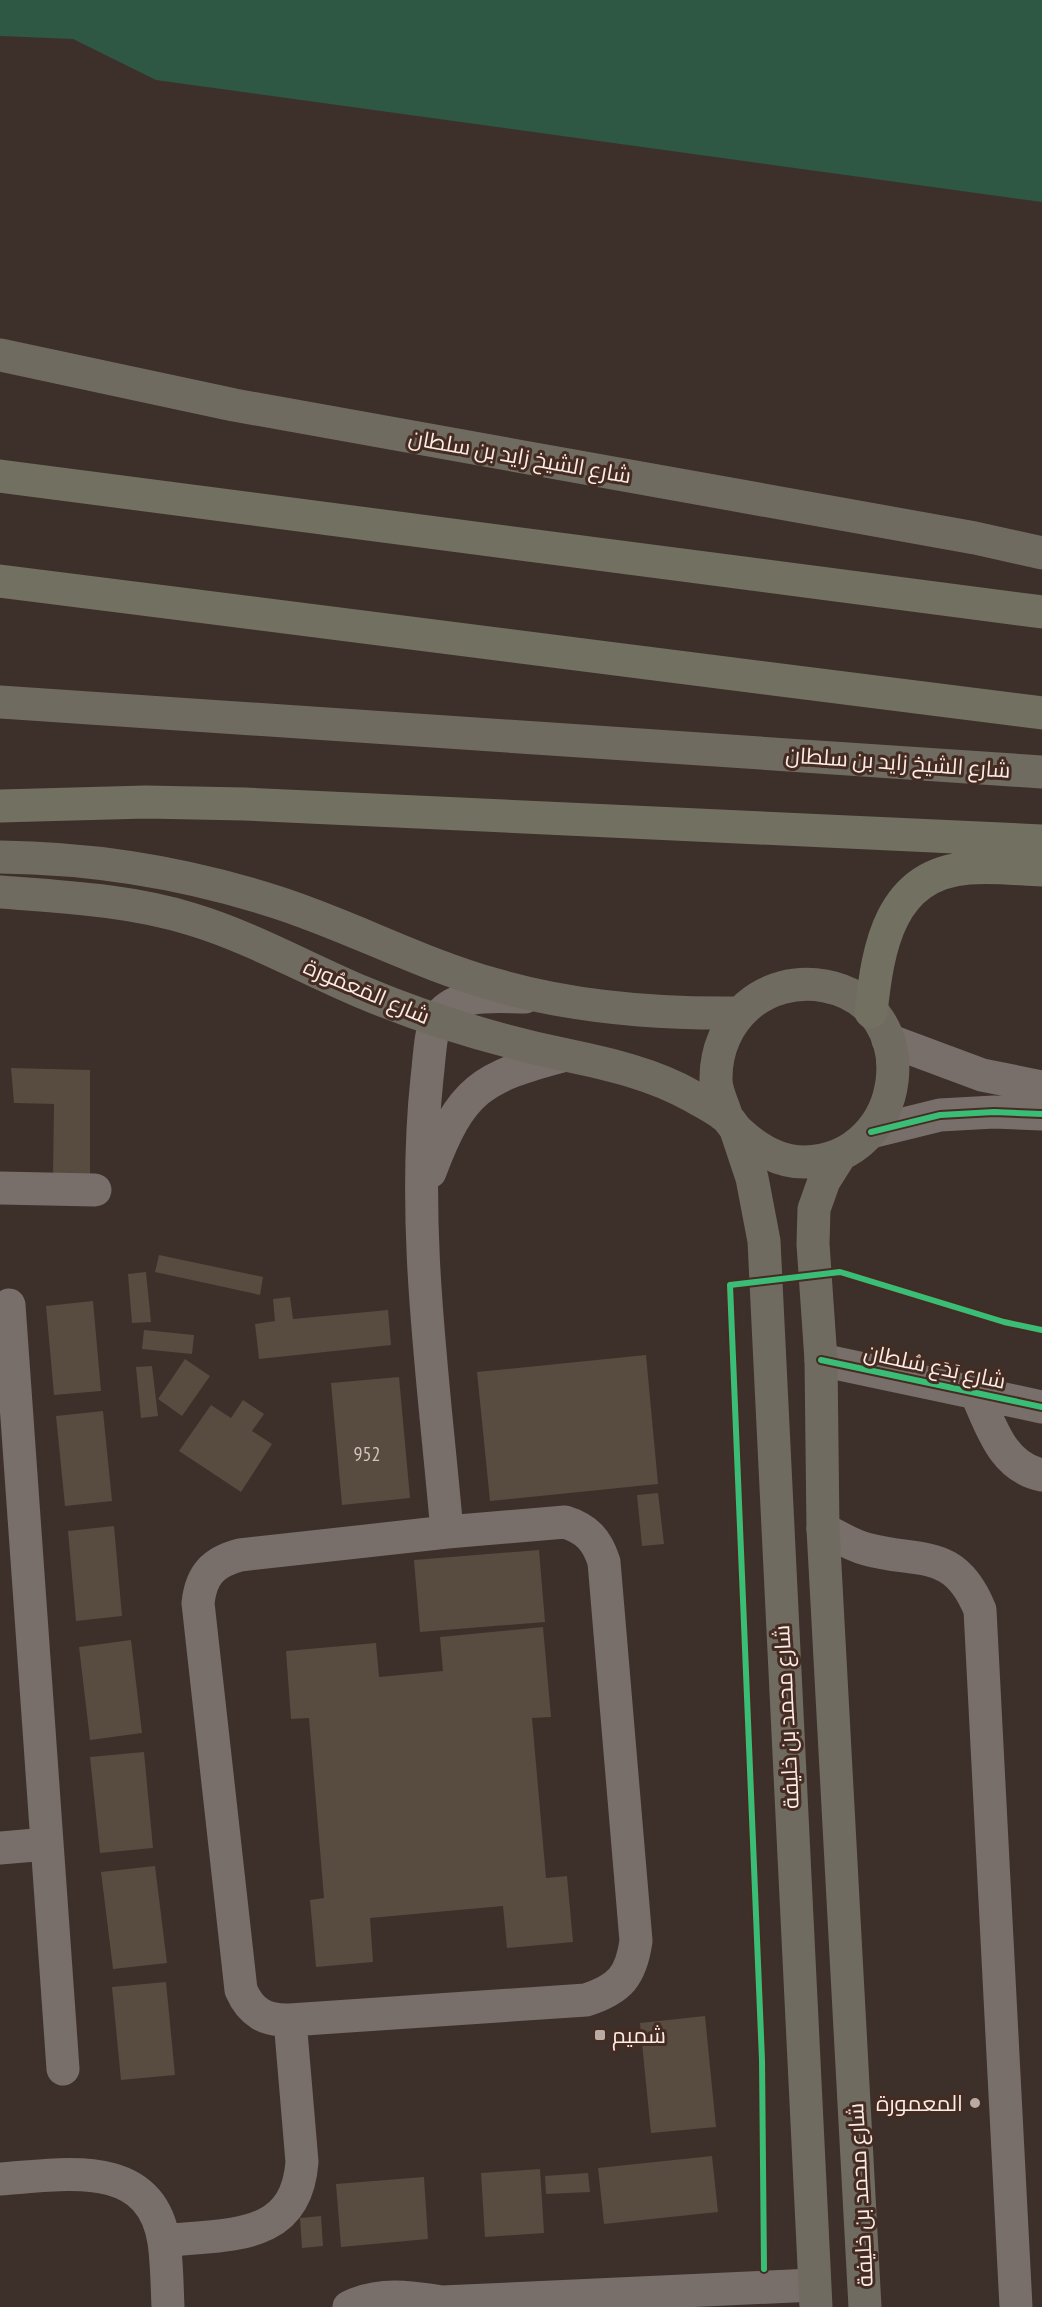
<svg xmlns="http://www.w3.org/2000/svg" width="1042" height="2307" font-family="'PT Sans Narrow',Cairo,sans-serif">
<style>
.green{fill:#2e5844}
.building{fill:#584b40}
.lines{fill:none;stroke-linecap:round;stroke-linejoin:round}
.minor{stroke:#786e6a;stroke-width:33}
.major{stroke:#706b60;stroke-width:33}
.highway{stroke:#727061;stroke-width:33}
.cycleway-casing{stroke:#452c22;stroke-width:10}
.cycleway{stroke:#3abd76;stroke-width:6}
.poi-dot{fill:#b9aaa4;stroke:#452c22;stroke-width:2}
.labels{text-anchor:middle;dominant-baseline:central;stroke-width:6;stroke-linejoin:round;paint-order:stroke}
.number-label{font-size:20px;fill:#d3c4bc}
.street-label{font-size:22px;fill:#fcece5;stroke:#452c22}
.poi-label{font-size:22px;fill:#fcece5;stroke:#452c22;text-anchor:start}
</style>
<rect width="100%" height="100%" fill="#3d302a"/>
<path class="green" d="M0,0H1042V202L156,80L73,39L0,36Z"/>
<path class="building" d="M11,1068L90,1070V1176H53L54,1104L14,1103Z
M159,1255L263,1277L260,1295L155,1272Z
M146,1272L151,1322L132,1323L128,1274Z
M290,1297L293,1319L388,1310L391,1345L259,1359L255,1324L275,1321L273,1299Z
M93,1301L101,1391L54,1395L46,1306Z
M144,1330L194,1335L192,1354L142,1349Z
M646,1355L658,1484L490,1501L477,1372Z
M185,1359L210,1376L182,1416L158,1399Z
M152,1366L158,1416L141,1418L136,1367Z
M399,1377L410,1498L342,1505L331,1383Z
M243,1400L264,1414L252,1431L272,1444L241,1492L179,1451L211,1405L231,1418Z
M103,1411L112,1501L65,1506L56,1416Z
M658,1493L664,1544L642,1546L637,1495Z
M114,1526L122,1616L76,1621L68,1531Z
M539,1550L545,1622L420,1632L414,1560Z
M543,1627L551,1717L532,1718L546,1878L567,1876L573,1942L507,1948L503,1906L370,1918L373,1962L316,1967L310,1900L324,1898L309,1718L291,1719L286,1651L376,1643L379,1677L443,1671L440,1637Z
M131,1640L142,1733L90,1740L79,1647Z
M144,1752L153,1848L100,1853L90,1757Z
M155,1866L167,1963L113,1969L101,1872Z
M166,1982L175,2075L121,2080L112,1987Z
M705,2016L716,2127L651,2133L640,2023Z
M712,2156L718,2212L604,2224L598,2168Z
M540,2169L544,2233L485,2237L481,2173Z
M588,2173L590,2192L546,2194L545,2176Z
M424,2177L428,2239L341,2247L336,2184Z
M321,2216L323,2246L302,2248L300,2218Z"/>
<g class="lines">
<path class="minor" d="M888,1040L982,1075L1042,1087
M871,1132L940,1115L994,1112L1042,1114
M430,1172C461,1089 481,1077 566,1055
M0,1188L95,1190
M9,1305L63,2069
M821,1360L1042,1407
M976,1393C991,1426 1002,1467 1042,1475
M565,1522C587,1529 597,1540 604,1562L636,1941C631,1976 620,1989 586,2000L290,2020C266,2021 251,2013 241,1990L198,1603C201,1575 213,1562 240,1555L447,1532Z
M823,1529C837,1536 851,1545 866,1549C919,1564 954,1546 980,1610L1016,2307
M447,1532C434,1381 411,1229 427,1078C429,1064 430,1030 437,1020C454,991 496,997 525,997
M0,1848L47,1844
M0,2179C62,2175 151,2156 164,2242C167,2263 167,2286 168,2307
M164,2241C227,2233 296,2243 302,2162L290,2020
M349,2307C380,2292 410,2297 442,2302L814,2285"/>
<path class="major" d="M0,355L234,405L975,538L1042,553
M0,702L1042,772
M0,857C94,858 186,873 276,902C351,926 420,964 496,985C575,1008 657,1014 738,1013
M0,892C65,897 128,900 191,919C251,937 305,968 362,992C428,1020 496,1040 566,1055C609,1064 653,1074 692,1096C703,1102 717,1109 726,1117C731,1121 734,1128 739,1132C756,1148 779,1162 804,1162C909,1160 927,1005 825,986C765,975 715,1019 716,1080C716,1092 724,1106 727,1118
M736,1130L752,1178L764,1241L816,2307
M841,1154L824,1181L814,1209L813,1244L821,1360L823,1529L865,2307"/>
<path class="highway" d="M0,476L1042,612
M0,581L1042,713
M0,806L146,802L244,804L1042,841
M871,1012C878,948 889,874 969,868C993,866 1018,869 1042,870"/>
<g class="cycleway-casing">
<path id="cycleway" d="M871,1132L940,1115L994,1112L1042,1114
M821,1360L1042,1407
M764,2269L762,2060L730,1285L840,1272L1004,1322L1042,1330"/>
</g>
<use href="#cycleway" class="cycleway"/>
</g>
<g class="poi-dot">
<rect x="594" y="2029" width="12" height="12" rx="3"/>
<circle cx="975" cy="2103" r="6"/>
</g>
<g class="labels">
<g class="number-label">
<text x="367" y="1454">952</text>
</g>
<g class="street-label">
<text transform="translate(520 456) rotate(10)">شارع الشيخ زايد بن سلطان</text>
<text transform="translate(898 762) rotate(4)">شارع الشيخ زايد بن سلطان</text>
<text transform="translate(367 991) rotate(23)">شارع المَعمُورة</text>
<text transform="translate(935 1366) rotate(12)">شارع بَدَع سُلطان</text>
<text transform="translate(786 1717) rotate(-93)">شارع محمد بن خليفة</text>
<text transform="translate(860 2195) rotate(-93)">شارع محمد بن خليفة</text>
</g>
<g class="poi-label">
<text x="612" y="2035">شميم</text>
<text x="963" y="2103" text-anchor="end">المعمورة</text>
</g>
</g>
</svg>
